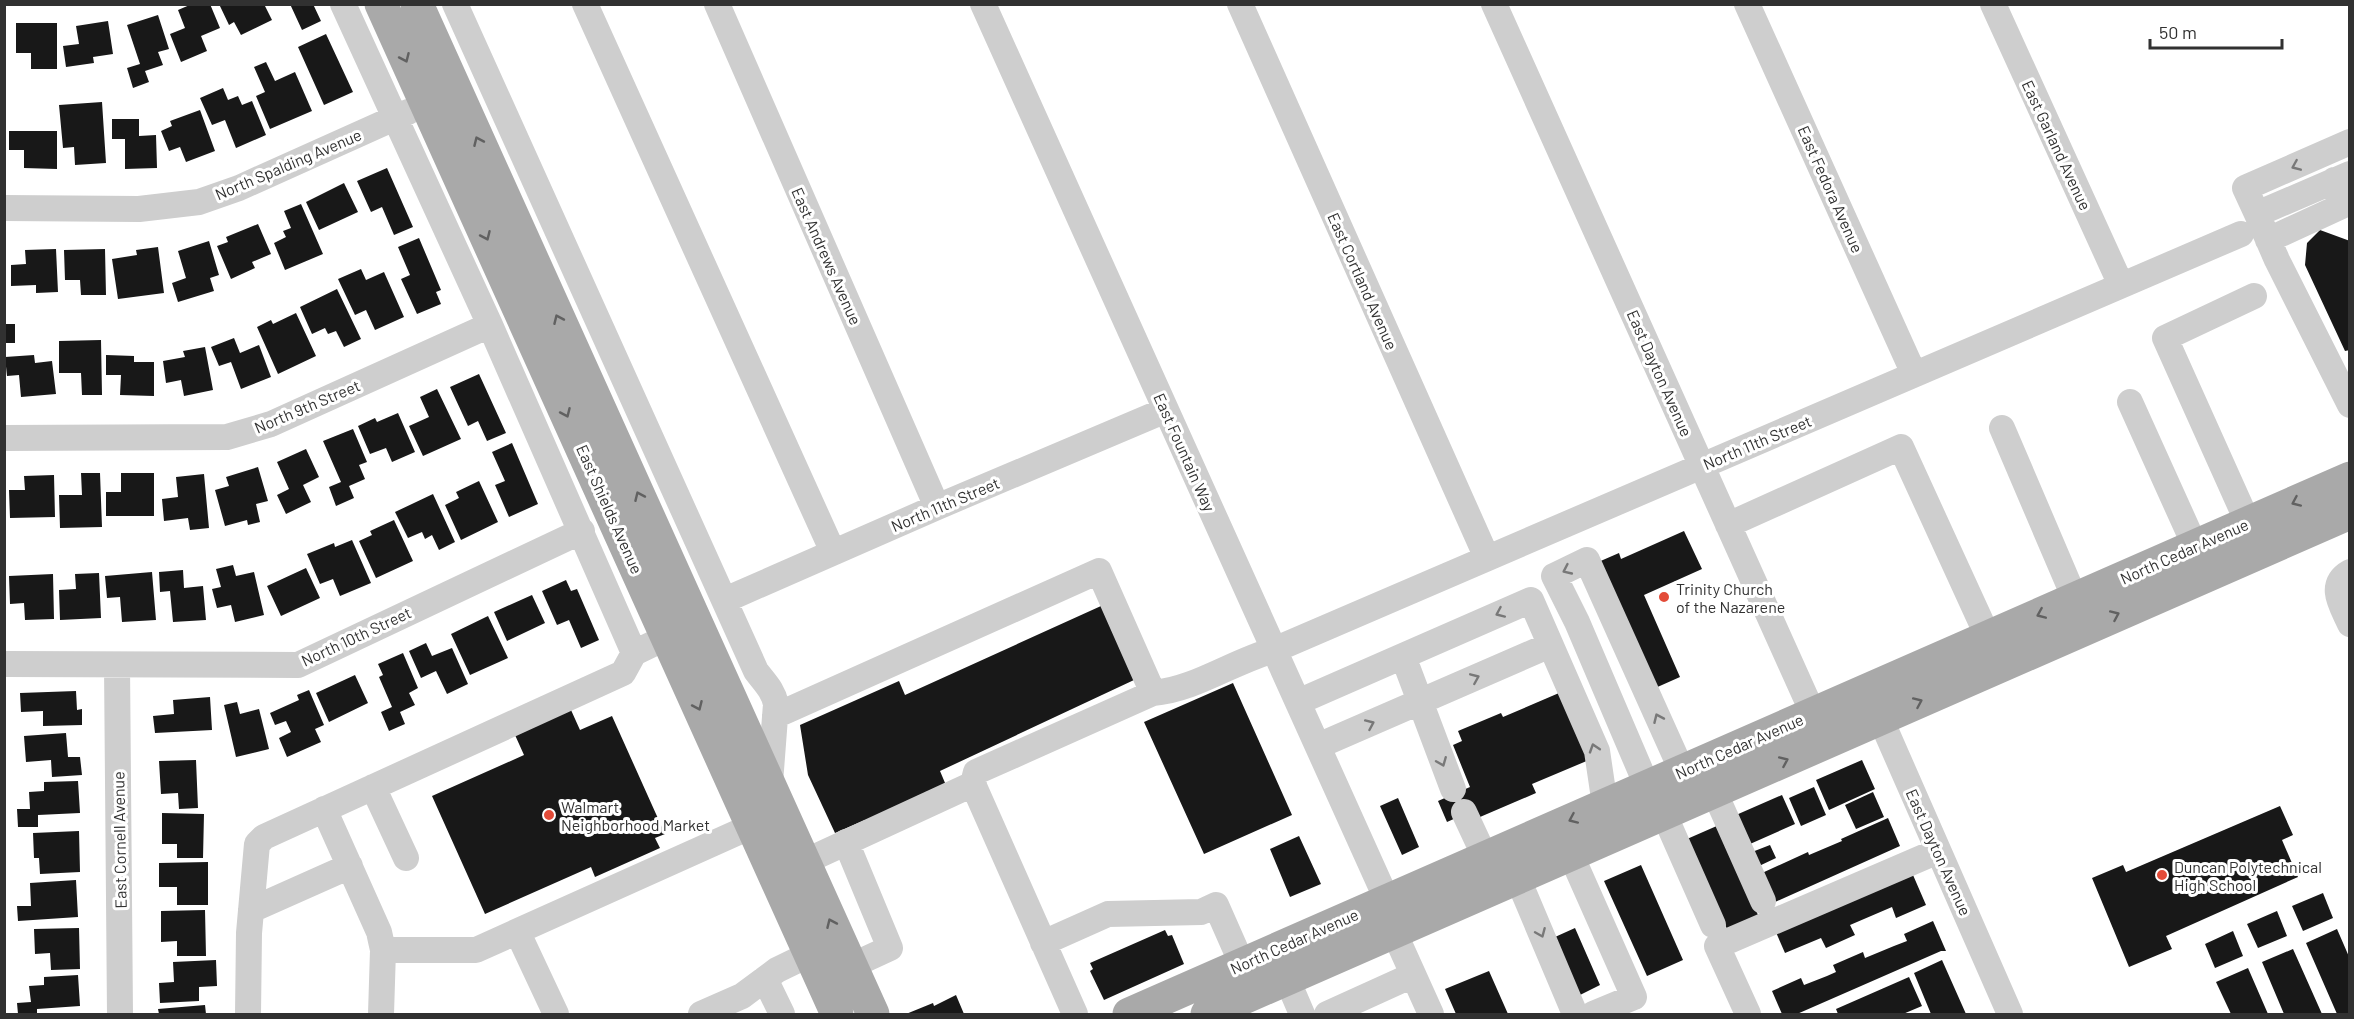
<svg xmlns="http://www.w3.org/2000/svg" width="2354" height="1019" font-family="Barlow,sans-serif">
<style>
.building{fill:#181818}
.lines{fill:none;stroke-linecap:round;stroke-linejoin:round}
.minor{stroke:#cecece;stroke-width:26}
.major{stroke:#a9a9a9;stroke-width:33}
.oneway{stroke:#616161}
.oneway2{stroke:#787878}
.poi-dot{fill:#e34b38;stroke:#fff;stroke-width:2}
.labels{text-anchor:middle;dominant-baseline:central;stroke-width:6;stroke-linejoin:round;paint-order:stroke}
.street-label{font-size:16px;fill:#313131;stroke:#fff}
.poi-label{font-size:16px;fill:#313131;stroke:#fff;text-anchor:start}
</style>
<rect width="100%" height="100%" fill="#fff"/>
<path class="building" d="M192,4H210L220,28L201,36L207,51L181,62L170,34L185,28L178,10Z
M219,4H264L272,20L241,35L234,22L229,25Z
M290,4H313L321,21L302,30Z
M158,15L169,49L158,52L163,65L145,71L149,82L133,88L127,68L140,64L127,25Z
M108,21L113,54L93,57L94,63L66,67L63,46L79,44L76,26Z
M16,23H57V69H31V53H16Z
M326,34L353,92L324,105L298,47Z
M266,62L275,81L295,72L312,111L270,129L256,96L265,92L254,67Z
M223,88L228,100L238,96L242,105L252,101L266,135L236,148L225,120L212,125L200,98Z
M102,102L106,163L75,165L74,147L63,148L59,105Z
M200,110L215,151L186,162L180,147L169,151L161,131L172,126L170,121Z
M112,119H139V136L156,135L157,168L125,169V139H112Z
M9,131H57V169L24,168V150H9Z
M387,168L413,227L394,235L382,207L371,212L357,181Z
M344,183L358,212L319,230L306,202Z
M301,204L323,254L285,270L274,243L286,237L283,231L291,228L284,211Z
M258,224L271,254L252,262L255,268L231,279L217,246L228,242L226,237Z
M2320,230L2350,241V350L2345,351L2305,265L2307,243Z
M419,238L441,290L436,292L441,304L417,314L401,279L410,275L398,247Z
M209,241L219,275L210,278L214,291L178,302L172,283L186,278L178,251Z
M158,247L164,293L118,299L112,259L137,255L136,250Z
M56,249L58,292L36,293V285L11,286V265L26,264L25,250Z
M105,249L106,295H81L80,280H65L64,250Z
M361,269L366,280L384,272L404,317L375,330L366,310L355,315L338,279Z
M337,289L361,339L344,347L336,331L328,334L325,328L312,334L300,307Z
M296,313L316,356L278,374L257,327L271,320L273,324Z
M4,324H15V343H4Z
M234,338L240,353L259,345L271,377L241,389L231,362L219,366L211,347Z
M101,340L102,395H82L81,373H59V341Z
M205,347L213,390L184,396L181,380L166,383L163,361L185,357L183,351Z
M34,355L35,363L52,361L56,394L21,397L19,375L7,376L5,357Z
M106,355L134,356V362H154V396L120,395L121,375H106Z
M479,374L506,433L487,441L478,421L468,426L450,387Z
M437,389L461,439L423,456L409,426L429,417L420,397Z
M398,413L415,452L392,462L386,448L370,454L358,426L375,418L377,422Z
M353,429L367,462L359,465L365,479L349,486L354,498L336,506L329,487L341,482L323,441Z
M512,443L538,504L509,517L495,485L505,481L492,452Z
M306,449L319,477L303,485L311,502L286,514L277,495L289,489L277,462Z
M258,467L268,501L256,504L260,522L248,525L247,520L225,526L215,490L229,486L226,477Z
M81,473H100L102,527L60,528L59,495H82Z
M121,473H154V516H106V492H121Z
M204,474L209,528L190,530L188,518L164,521L162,499L178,497L176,477Z
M54,475L55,517L10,518L9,490H25L24,476Z
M479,481L498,522L461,540L445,505L459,498L456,492Z
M433,494L455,542L439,550L432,535L425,539L422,532L408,538L395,512Z
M394,520L413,561L376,578L359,541L372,535L370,531Z
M1684,531L1702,569L1644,595L1680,677L1653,689L1596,563L1619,553L1621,559Z
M352,540L371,583L340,596L333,579L320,584L307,554L334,543L335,547Z
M233,565L236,576L254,572L264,615L235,622L231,605L217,608L212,589L221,587L216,569Z
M306,568L320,598L281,616L267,586Z
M183,570L184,588L203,586L206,620L173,622L170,591L160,592L159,572Z
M152,572L156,620L122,622L120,597L107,598L105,576Z
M99,573L101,618L60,620L59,590L76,589L75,574Z
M53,574L54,619L25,620L24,603L10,604L9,576Z
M566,580L571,591L577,589L599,640L581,648L569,620L557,625L542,591Z
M532,595L545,623L507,641L494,612Z
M1101,606L1134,680L940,771L948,790L868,826L865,820L835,833L808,775L800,725L899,681L905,695Z
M488,616L508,658L470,675L451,634Z
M426,643L432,656L452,648L468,684L447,694L436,671L421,678L409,651Z
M403,653L418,688L409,693L415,705L400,712L405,724L389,731L381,712L392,707L379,677L383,675L378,664Z
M355,675L368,703L329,722L316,693Z
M1233,683L1292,815L1204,854L1144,722Z
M309,690L324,725L315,729L321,742L287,757L279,738L291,732L286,721L275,725L270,713L299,700L297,695Z
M76,691L77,710L82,709V725L43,726V711L21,712L20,693Z
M1559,693L1589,760L1532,784L1536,793L1480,817L1476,809L1447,822L1438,801L1470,787L1453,745L1462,741L1458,731L1501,713L1503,717Z
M210,697L212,730L155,733L153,716L174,714L173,700Z
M237,702L240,714L259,709L269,749L236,757L224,705Z
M571,710L580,730L612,716L665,834L655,838L660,848L595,877L591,867L485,914L432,796L524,755L515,735Z
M66,733L68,757H80L82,775L52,777L51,760L26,762L24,736Z
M196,760L198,808L179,809L178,793L161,794L159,761Z
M1862,760L1875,789L1829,810L1816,780Z
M78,781L80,813L38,815V827H18L17,809H30L29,792L44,791V782Z
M1814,787L1826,815L1801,826L1789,798Z
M1873,792L1884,817L1856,829L1845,805Z
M1782,795L1795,824L1750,844L1736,815Z
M1398,798L1419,847L1402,855L1380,806Z
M2280,806L2293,835L2282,840L2298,877L2166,936L2172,949L2129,967L2092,878L2123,865L2126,872Z
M162,813L204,814L203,858H177V844H162Z
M1888,818L1900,846L1775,902L1762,873L1808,852L1809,855L1842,841L1841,839Z
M1719,825L1758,915L1727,929L1687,839Z
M79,831L80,872L40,874L39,858H34L33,833Z
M1299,836L1321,884L1290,897L1270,849Z
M1770,845L1776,858L1759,866L1752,852Z
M208,862V905H177V887H159V863Z
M1641,865L1683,960L1647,976L1604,881Z
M1913,875L1926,905L1896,918L1892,907L1850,925L1855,935L1826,948L1821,938L1785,953L1775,930Z
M76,880L78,917L18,921L17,906H31L30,883Z
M2323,893L2333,918L2303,931L2292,906Z
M205,910L206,956H177V941L161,942V911Z
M2277,911L2287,936L2258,948L2247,924Z
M1933,921L1946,951H1941L1797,1014H1782L1772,991L1801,978L1804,985L1827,976L1836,972L1833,965L1863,952L1865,958L1894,946L1907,941L1904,934Z
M79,928L80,969L51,970L50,953L35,954L34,929Z
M1575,928L1600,985L1580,995L1555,937Z
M2337,929L2350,959V1014H2337L2306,943Z
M1165,930L1168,936L1172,935L1184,964L1104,1000L1090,971L1093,969L1090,963Z
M2233,931L2243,956L2215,968L2205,944Z
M2293,949L2322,1014H2284L2262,962Z
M216,960L217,986L199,987V1001L160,1003L159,983L174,982L173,962Z
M1942,960L1966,1014H1931L1914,973Z
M2248,968L2268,1014H2231L2216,982Z
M1489,971L1508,1014H1456L1445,989Z
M78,975L80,1006L37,1009V1014H18L17,1003L31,1002L29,986L44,985V977Z
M1909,977L1922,1006L1903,1014H1838L1836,1009Z
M956,995L964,1014H906L933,1003L934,1006Z
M205,1005L206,1014H159L158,1009Z"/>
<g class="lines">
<path class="minor" d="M343,4L490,325L634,653
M455,4L756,671C765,683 773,690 776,704L770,783
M585,4L833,552
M717,4L937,507
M983,4L1387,900
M1240,4L1487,558
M1494,4L1820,729
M1747,4L1914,374
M1993,4L2121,285
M2350,174L2257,214L2277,260L2350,405
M4,208L139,209L199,202L239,188L408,112
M2257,214L2245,188L2350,142
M2268,240L2344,205L2334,180
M2130,402L2195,546
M2002,428L2075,599
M4,438L227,437L271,424L490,325
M2248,523L2165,338L2254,296
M1728,525L1901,447L1988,637
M2350,572C2327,585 2342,606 2350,624
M725,600L937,507L1166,410
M1403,656L1453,789
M4,664L298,665L582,531
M117,665L120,1014
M1298,702L1531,600L1597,751L1605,805
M1874,704L2010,1014
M775,716L1099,571L1153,693
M1318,746L1550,645
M1647,786L1577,622L1554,576L1587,560L1682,771
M373,787L406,858
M1714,791L1763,901
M324,809L379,932L383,950L381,1014
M1464,812L1485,857
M1664,814L1713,925
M846,842L890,948L851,966
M1571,855L1634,997L1593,1014
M804,862L973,784
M1518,879L1575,1014
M251,910L350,866
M1394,932L1431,1014
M518,933L556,1014
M1043,943L1108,914L1201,912L1216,905L1242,964
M383,950H476L752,826
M765,979L782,1014
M1287,979L1302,1014
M248,1014L249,933L257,844L264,837L623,673L634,653L667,637
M701,1014L742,996L777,970L810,954
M1075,1014L973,784L976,772L1153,693C1194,690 1234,661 1274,650L2241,234
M1327,1014L1413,975
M1748,1014L1717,946L1938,851"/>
<path class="major" d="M381,4L837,1014
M417,4L873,1014
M1129,1014L2350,478
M1207,1014L2350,513"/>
</g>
<defs><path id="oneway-chevron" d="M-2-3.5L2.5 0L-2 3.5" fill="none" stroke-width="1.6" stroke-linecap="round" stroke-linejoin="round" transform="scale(1.5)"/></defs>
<g class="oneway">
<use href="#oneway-chevron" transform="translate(405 58) rotate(66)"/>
<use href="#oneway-chevron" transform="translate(478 141) rotate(-114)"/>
<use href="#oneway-chevron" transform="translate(486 236) rotate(66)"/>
<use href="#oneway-chevron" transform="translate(558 319) rotate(-114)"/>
<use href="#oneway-chevron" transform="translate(566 413) rotate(66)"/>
<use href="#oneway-chevron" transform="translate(639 496) rotate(-114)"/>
<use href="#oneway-chevron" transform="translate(2296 502) rotate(156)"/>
<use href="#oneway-chevron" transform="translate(2041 614) rotate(157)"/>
<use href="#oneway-chevron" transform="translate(2115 615) rotate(-24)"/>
<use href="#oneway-chevron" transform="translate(1918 702) rotate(-24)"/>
<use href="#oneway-chevron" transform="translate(698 706) rotate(66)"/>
<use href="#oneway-chevron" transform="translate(1784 761) rotate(-24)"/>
<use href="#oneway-chevron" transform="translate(1573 819) rotate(156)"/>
<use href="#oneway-chevron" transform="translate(831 923) rotate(-114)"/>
</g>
<g class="oneway2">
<use href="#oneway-chevron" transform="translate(2296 166) rotate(157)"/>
<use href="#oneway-chevron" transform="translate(1567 570) rotate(155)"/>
<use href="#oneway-chevron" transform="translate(1500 613) rotate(156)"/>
<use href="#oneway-chevron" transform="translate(1475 678) rotate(-23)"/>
<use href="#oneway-chevron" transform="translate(1658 718) rotate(-114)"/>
<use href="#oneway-chevron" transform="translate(1370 724) rotate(-24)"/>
<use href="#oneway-chevron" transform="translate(1594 748) rotate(-108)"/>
<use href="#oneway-chevron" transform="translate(1442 762) rotate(68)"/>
<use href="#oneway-chevron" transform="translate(1541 933) rotate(67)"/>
</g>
<g class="poi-dot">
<circle cx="1664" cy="597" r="6"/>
<circle cx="549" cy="815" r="6"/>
<circle cx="2162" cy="875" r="6"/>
</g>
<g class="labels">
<g class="street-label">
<text transform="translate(2057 145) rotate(65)">East Garland Avenue</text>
<text transform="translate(288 164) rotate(-23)">North Spalding Avenue</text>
<text transform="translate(1831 189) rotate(66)">East Fedora Avenue</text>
<text transform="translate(827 256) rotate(66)">East Andrews Avenue</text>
<text transform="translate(1363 281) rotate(66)">East Cortland Avenue</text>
<text transform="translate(1660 373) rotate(66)">East Dayton Avenue</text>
<text transform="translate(307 406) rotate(-23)">North 9th Street</text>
<text transform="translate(1757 442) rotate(-23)">North 11th Street</text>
<text transform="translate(1185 452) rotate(66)">East Fountain Way</text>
<text transform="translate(945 504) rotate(-23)">North 11th Street</text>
<text transform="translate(610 509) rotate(66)">East Shields Avenue</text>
<text transform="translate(2184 551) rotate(-24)">North Cedar Avenue</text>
<text transform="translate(356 636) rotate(-25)">North 10th Street</text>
<text transform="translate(1739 746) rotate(-24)">North Cedar Avenue</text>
<text transform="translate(119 840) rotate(-91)">East Cornell Avenue</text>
<text transform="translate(1939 852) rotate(66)">East Dayton Avenue</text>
<text transform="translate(1294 941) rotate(-24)">North Cedar Avenue</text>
</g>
<g class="poi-label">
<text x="1676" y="588">Trinity Church<tspan x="1676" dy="18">of the Nazarene</tspan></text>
<text x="561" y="806">Walmart<tspan x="561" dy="18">Neighborhood Market</tspan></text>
<text x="2174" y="866">Duncan Polytechnical<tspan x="2174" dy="18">High School</tspan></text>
</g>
</g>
<rect width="2354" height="1019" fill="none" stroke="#313131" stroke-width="12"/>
<path d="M2150 39v9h132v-9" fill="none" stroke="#313131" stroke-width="3"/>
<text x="2159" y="39" font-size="18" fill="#313131" stroke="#ffffff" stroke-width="4.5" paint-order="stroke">50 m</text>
</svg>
